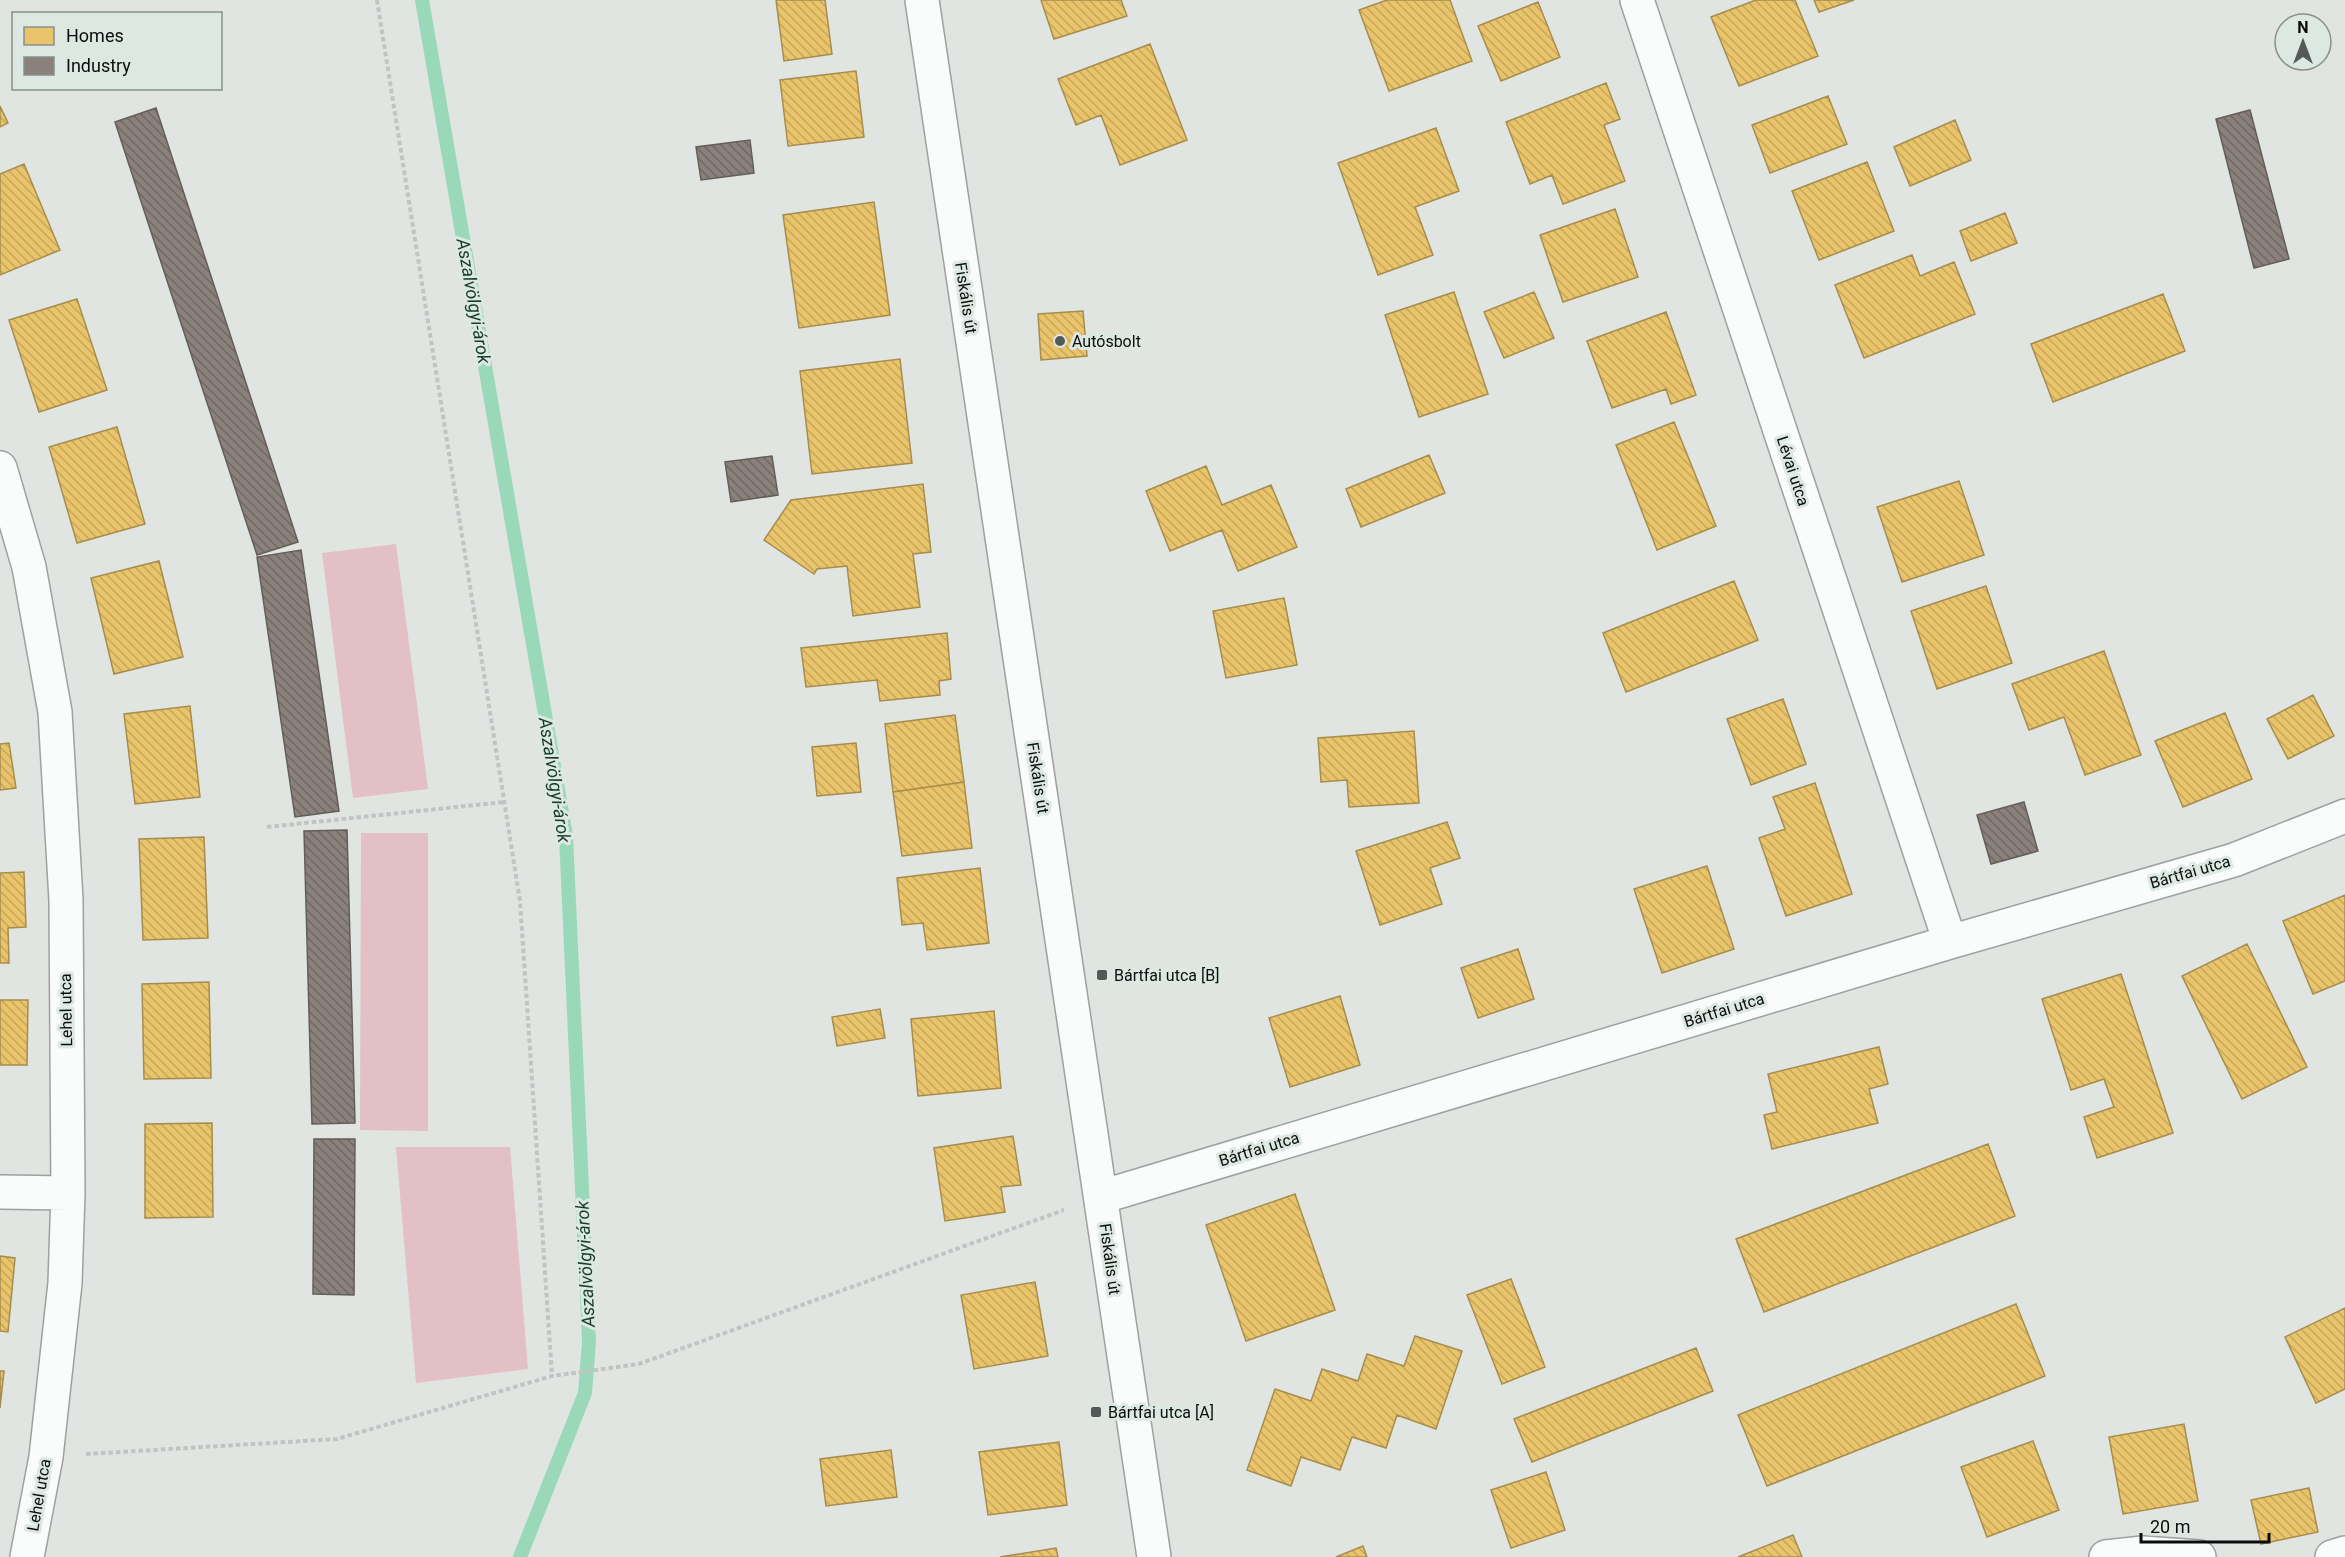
<svg xmlns="http://www.w3.org/2000/svg" width="2345" height="1557" font-family="Roboto,sans-serif">
<style>
.park{fill:#e2c0c5}
.homes{fill:url(#homes-back-hatch);stroke:#a68d4d;stroke-width:1.5}
.industry{fill:url(#industry-back-hatch);stroke:#635e5a;stroke-width:1.5}
.lines{fill:none;stroke-linecap:round;stroke-linejoin:round}
.stream{stroke:#99d9ba;stroke-width:14}
.minor-casing{stroke:#9da19f;stroke-width:36}
.path{stroke:#c2c3c2;stroke-width:4;stroke-dasharray:4.5 3;stroke-linecap:butt}
.minor{stroke:#fafbfb;stroke-width:33}
.poi-dot{fill:#545856;stroke:#dde8e2;stroke-width:2}
.labels{text-anchor:middle;dominant-baseline:central;stroke-width:6;stroke-linejoin:round;paint-order:stroke}
.street-label{font-size:16px;fill:#090c0a;stroke:#dde8e2}
.poi-label{font-size:16px;fill:#090c0a;stroke:#dde8e2;text-anchor:start}
.water-label{font-size:18px;font-style:italic;fill:#153c2a;stroke:#dde8e2}
</style>
<defs>
<pattern id="homes-back-hatch" width="6" height="6" patternUnits="userSpaceOnUse" patternTransform="scale(1.5)"><rect width="6" height="6" fill="#e9c46a"/><path d="M-1 5l2 2M0 0l6 6M5-1l2 2" fill="none" stroke="#c6a75b"/></pattern>
<pattern id="industry-back-hatch" width="6" height="6" patternUnits="userSpaceOnUse" patternTransform="scale(1.5)"><rect width="6" height="6" fill="#8a817c"/><path d="M-1 5l2 2M0 0l6 6M5-1l2 2" fill="none" stroke="#6f6864"/></pattern>
</defs>
<rect width="100%" height="100%" fill="#e0e5e2"/>
<path class="park" d="M396,544L428,789L353,798L322,553Z
M361,833H428V1131L360,1130Z
M396,1147H510L528,1369L416,1383Z"/>
<path class="homes" d="M776,0H825L832,54L784,61Z
M1041,0H1121L1127,16L1054,39Z
M1387,0H1450L1472,61L1389,91L1359,10Z
M1756,0H1795L1818,56L1739,86L1711,17Z
M1814,0H1854L1819,12Z
M1538,2L1560,57L1501,81L1478,26Z
M1150,44L1187,140L1120,165L1101,115L1076,125L1058,79Z
M856,71L864,137L788,146L780,80Z
M1606,83L1620,119L1604,125L1625,181L1563,204L1552,175L1530,184L1506,122Z
M1828,96L1847,144L1770,173L1752,125Z
M0,106L8,123L0,127Z
M1955,120L1971,160L1910,186L1894,147Z
M1436,128L1459,191L1415,207L1433,255L1378,275L1338,163Z
M1867,162L1894,231L1819,260L1792,191Z
M24,164L60,250L0,275V174Z
M874,202L890,315L799,328L783,215Z
M1615,209L1638,277L1563,302L1540,235Z
M2005,213L2017,243L1971,261L1960,231Z
M1912,255L1920,276L1954,262L1975,314L1864,358L1835,285Z
M1454,292L1488,394L1419,417L1385,315Z
M1534,292L1554,338L1504,358L1484,312Z
M2163,294L2185,351L2053,402L2031,344Z
M77,299L107,390L39,412L9,320Z
M1083,311L1087,356L1041,360L1038,314Z
M1666,312L1696,395L1671,404L1666,389L1612,408L1587,341Z
M900,359L912,463L812,474L800,371Z
M1674,422L1716,526L1657,550L1616,445Z
M117,427L145,524L77,543L49,447Z
M1429,455L1445,493L1361,527L1346,489Z
M1206,466L1222,505L1271,485L1297,547L1238,571L1222,530L1170,551L1146,491Z
M1959,481L1984,555L1902,582L1877,507Z
M923,484L931,552L913,554L920,607L853,616L847,566L817,569L814,574L764,540L791,500Z
M159,561L183,657L114,674L91,578Z
M1734,581L1758,640L1626,692L1603,633Z
M1986,586L2012,663L1937,689L1911,611Z
M1284,598L1297,665L1226,678L1213,611Z
M947,633L951,679L939,681L940,695L880,701L877,680L806,687L801,648Z
M2104,651L2141,755L2085,775L2064,717L2029,730L2012,684Z
M2313,695L2334,736L2288,759L2267,719Z
M1783,699L1806,764L1751,785L1727,719Z
M190,706L200,797L135,804L124,714Z
M2225,713L2252,779L2183,807L2155,741Z
M955,715L964,782L893,792L885,724Z
M1414,731L1419,803L1349,807L1347,780L1321,782L1318,738Z
M9,743L16,788L0,790V744Z
M856,743L861,792L817,796L812,747Z
M964,782L972,848L902,856L893,792Z
M1815,783L1852,894L1786,916L1759,838L1785,829L1773,797Z
M1447,822L1460,858L1430,868L1442,904L1380,925L1356,851Z
M204,837L208,938L143,940L139,839Z
M1707,866L1734,949L1662,973L1634,889Z
M980,868L989,943L927,950L923,923L902,925L897,878Z
M24,872L26,927L8,928L9,963H0V873Z
M2345,895V981L2313,994L2283,921Z
M2247,944L2307,1067L2242,1099L2182,976Z
M1518,949L1534,999L1478,1018L1461,968Z
M2121,974L2173,1133L2097,1158L2084,1117L2114,1107L2104,1079L2071,1090L2042,999Z
M209,982L211,1078L144,1079L142,984Z
M1340,996L1360,1065L1290,1087L1269,1018Z
M0,1000H28L27,1065H0Z
M880,1009L885,1038L837,1046L832,1017Z
M994,1011L1001,1088L918,1096L911,1019Z
M1879,1047L1888,1084L1869,1089L1878,1123L1772,1149L1764,1115L1777,1112L1768,1074Z
M212,1123L213,1217L145,1218V1124Z
M1013,1136L1021,1185L1001,1187L1005,1212L945,1221L934,1148Z
M1988,1144L2015,1216L1764,1312L1736,1239Z
M1295,1194L1335,1310L1246,1341L1206,1225Z
M0,1256L15,1258L8,1332L0,1331Z
M1511,1279L1545,1367L1502,1384L1467,1295Z
M1035,1282L1048,1356L974,1369L961,1295Z
M2016,1304L2045,1376L1767,1486L1738,1415Z
M2345,1308V1389L2316,1403L2285,1337Z
M1415,1336L1462,1351L1436,1429L1397,1415L1386,1448L1352,1437L1340,1470L1301,1457L1291,1486L1247,1470L1275,1389L1311,1401L1322,1369L1358,1381L1367,1354L1404,1366Z
M1696,1348L1713,1391L1532,1462L1514,1419Z
M0,1371H4L0,1408Z
M2184,1424L2198,1501L2123,1514L2109,1437Z
M2033,1441L2059,1510L1987,1537L1961,1467Z
M1059,1442L1067,1505L988,1515L979,1452Z
M891,1450L897,1497L826,1506L820,1459Z
M1546,1472L1565,1530L1511,1548L1491,1490Z
M2309,1488L2318,1532L2261,1544L2251,1500Z
M1793,1535L1802,1557H1738Z
M1363,1546L1367,1557H1336Z
M1056,1548L1058,1557H1000Z"/>
<path class="industry" d="M156,108L298,542L257,555L115,122Z
M2250,110L2289,259L2254,268L2216,119Z
M750,140L754,173L701,180L696,147Z
M772,456L778,495L731,502L725,462Z
M301,550L339,811L295,817L257,557Z
M2024,802L2038,851L1991,864L1977,815Z
M347,830L355,1123L312,1124L304,831Z
M314,1139H355L354,1295L313,1294Z"/>
<g class="lines">
<path class="stream" d="M422,0L566,836L589,1342L585,1393L520,1557"/>
<g class="minor-casing">
<path id="minor" d="M922,0L1154,1557
M1637,0L1950,942
M0,468L29,567L55,712L66,900L68,1193L65,1283L46,1457L27,1557
M0,1192L68,1193
M1101,1197L1950,942L2234,860L2345,816
M2106,1557L2143,1553L2199,1557
M2332,1557L2345,1553"/>
</g>
<path class="path" d="M377,0L520,901L552,1376
M267,827L504,802
M86,1454L337,1439L552,1376L639,1364L1064,1210"/>
<use href="#minor" class="minor"/>
</g>
<g class="poi-dot">
<circle cx="1060" cy="341" r="6"/>
<rect x="1096" y="969" width="12" height="12" rx="3"/>
<rect x="1090" y="1406" width="12" height="12" rx="3"/>
</g>
<g class="labels">
<g class="street-label">
<text transform="translate(966 298) rotate(81)">Fiskális út</text>
<text transform="translate(1793 471) rotate(72)">Lévai utca</text>
<text transform="translate(1038 778) rotate(81)">Fiskális út</text>
<text transform="translate(2190 872) rotate(-16)">Bártfai utca</text>
<text transform="translate(66 1010) rotate(-91)">Lehel utca</text>
<text transform="translate(1724 1010) rotate(-17)">Bártfai utca</text>
<text transform="translate(1259 1149) rotate(-17)">Bártfai utca</text>
<text transform="translate(1110 1259) rotate(82)">Fiskális út</text>
<text transform="translate(39 1495) rotate(-80)">Lehel utca</text>
</g>
<g class="poi-label">
<text x="1072" y="341">Autósbolt</text>
<text x="1114" y="975">Bártfai utca [B]</text>
<text x="1108" y="1412">Bártfai utca [A]</text>
</g>
<g class="water-label">
<text transform="translate(474 301) rotate(80)">Aszalvölgyi-árok</text>
<text transform="translate(555 780) rotate(81)">Aszalvölgyi-árok</text>
<text transform="translate(585 1264) rotate(-93)">Aszalvölgyi-árok</text>
</g>
</g>
<rect x="12" y="12" width="210" height="78" fill="#dde8e2" stroke="#88908c" stroke-width="1.5"/>
<rect x="24" y="27" width="30" height="18" fill="#e9c46a" stroke="#88908c" stroke-width="1.5"/>
<text x="66" y="42" font-size="18" fill="#090c0a">Homes</text>
<rect x="24" y="57" width="30" height="18" fill="#8a817c" stroke="#88908c" stroke-width="1.5"/>
<text x="66" y="72" font-size="18" fill="#090c0a">Industry</text>
<g transform="translate(2303 42)"><circle r="28" fill="#dde8e2" stroke="#88908c" stroke-width="1.5"/>
<path d="M0-4.5L10 22L0 15L-10 22Z" fill="#545856"/>
<text y="-9" font-size="16" font-weight="bold" text-anchor="middle" fill="#090c0a">N</text>
</g>
<path d="M2141 1533v9h128v-9" fill="none" stroke="#090c0a" stroke-width="3"/>
<text x="2150" y="1533" font-size="18" fill="#090c0a" stroke="#dde8e2" stroke-width="4.5" paint-order="stroke">20 m</text>
</svg>
